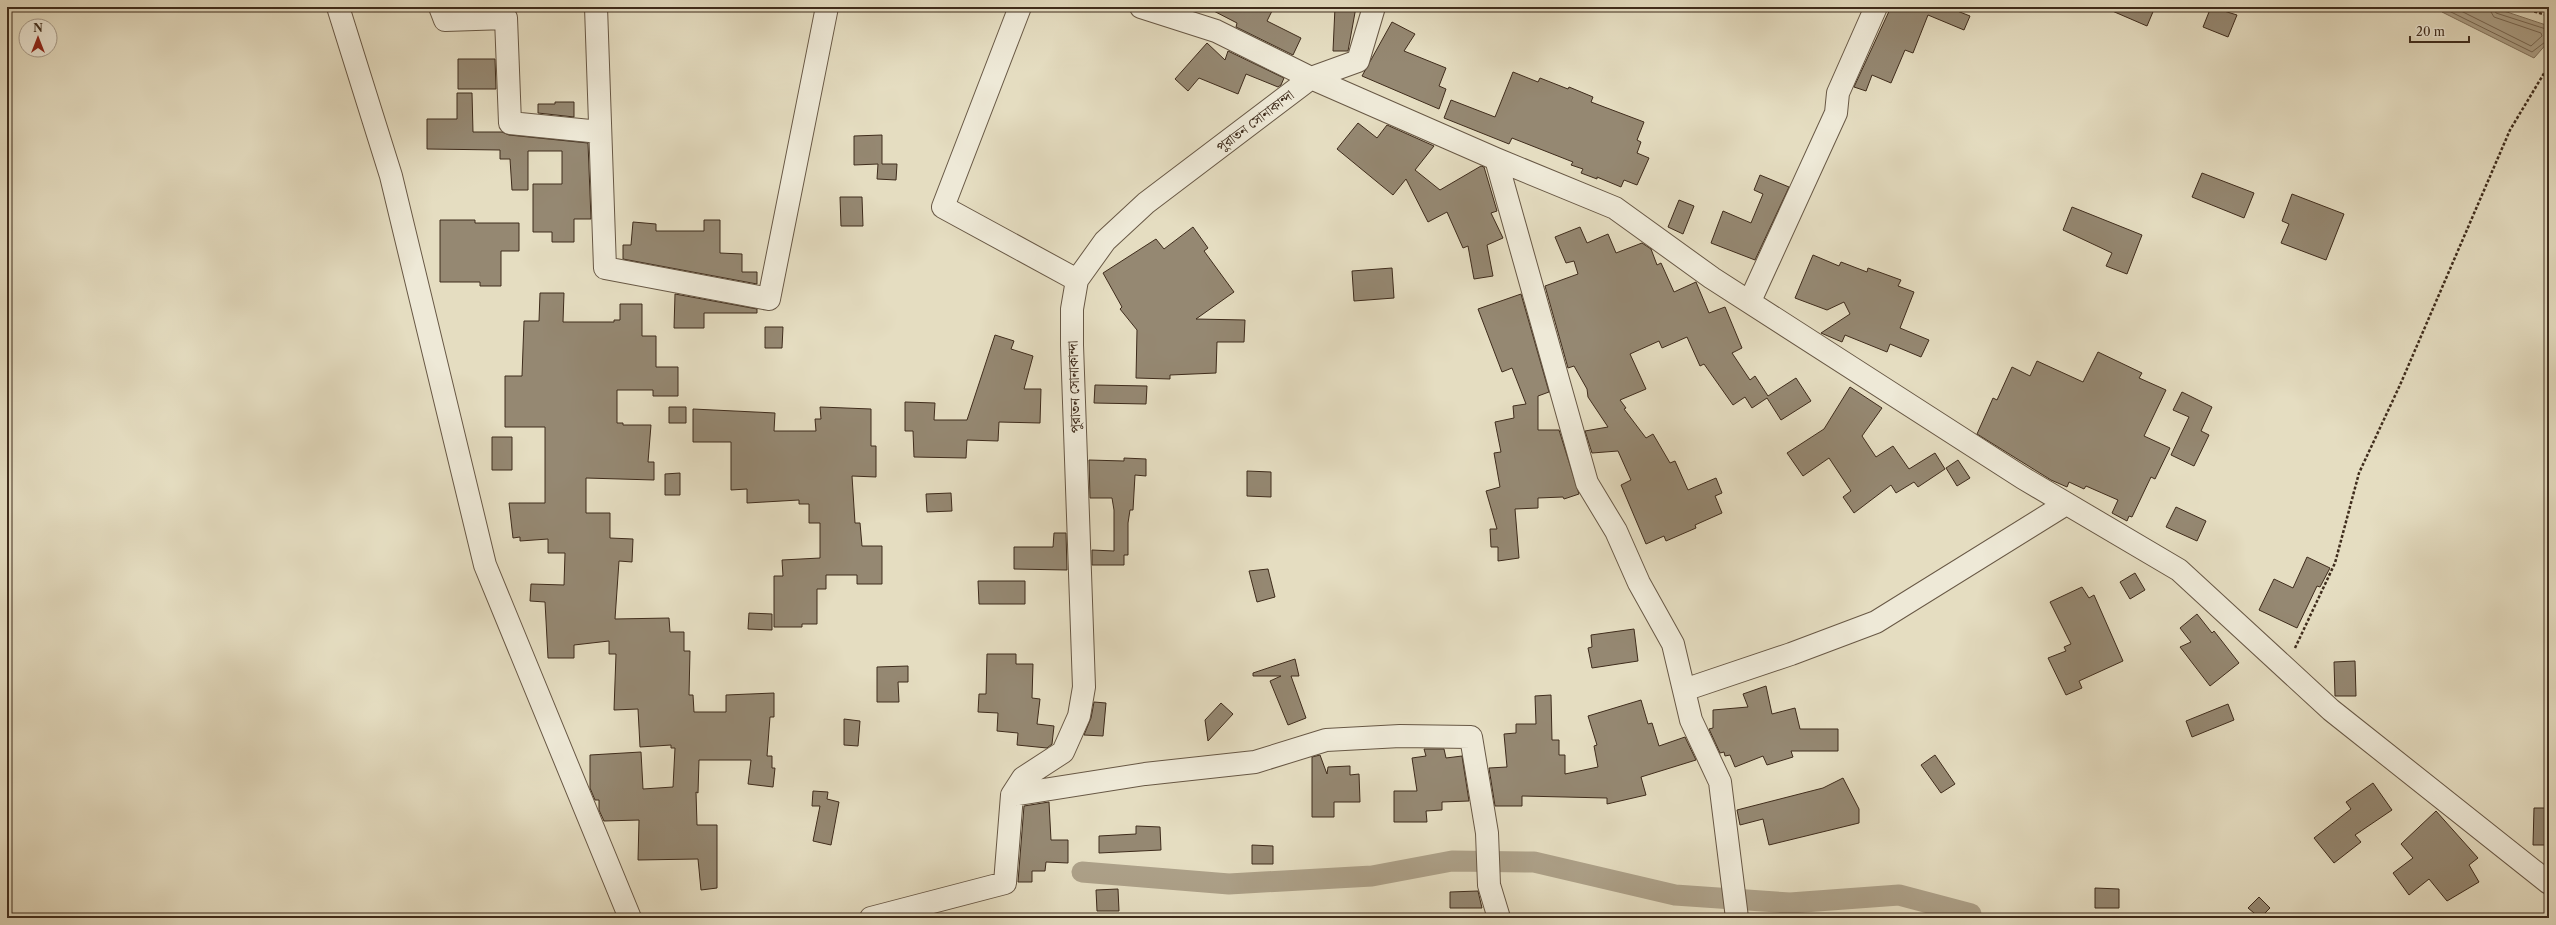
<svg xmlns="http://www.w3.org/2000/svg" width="2556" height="925" font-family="'Libre Caslon Text','Noto Serif Bengali',serif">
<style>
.water{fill:#ada189;stroke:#81725d}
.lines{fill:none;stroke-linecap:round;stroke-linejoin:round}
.shore{stroke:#766652;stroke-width:1}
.canal{stroke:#ada189;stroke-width:21}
.building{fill:#958872;stroke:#3f2c1c}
.minor-casing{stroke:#685845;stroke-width:24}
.path{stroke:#3f2c1c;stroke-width:2.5;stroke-dasharray:3 2;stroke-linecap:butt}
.minor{stroke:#eee9d7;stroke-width:22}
.labels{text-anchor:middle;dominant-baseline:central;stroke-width:3;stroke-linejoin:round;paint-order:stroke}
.street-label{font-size:14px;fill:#3f2c1c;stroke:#eee9d7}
</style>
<rect width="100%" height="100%" fill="#e5ddc1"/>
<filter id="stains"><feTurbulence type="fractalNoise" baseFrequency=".005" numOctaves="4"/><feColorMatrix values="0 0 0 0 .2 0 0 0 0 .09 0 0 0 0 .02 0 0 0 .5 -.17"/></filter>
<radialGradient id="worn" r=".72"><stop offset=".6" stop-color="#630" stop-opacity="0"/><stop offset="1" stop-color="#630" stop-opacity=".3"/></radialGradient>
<path class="water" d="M2445,7H2492L2549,26V41L2534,58L2442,12Z"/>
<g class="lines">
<path class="shore" d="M2448,7L2449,11L2532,52L2549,39
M2453,7L2531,46L2542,36L2541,33L2494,17L2488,7
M2493,7L2496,13L2549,30"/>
<path class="canal" d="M1082,872L1229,884L1372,876L1452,861L1534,862L1675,895L1790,903L1899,895L1971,914"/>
</g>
<path class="building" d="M1206,7H1274L1267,21L1301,38L1293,55L1236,27L1237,23Z
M1335,7H1356L1348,51H1333Z
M1891,7H1947L1970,16L1964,30L1928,15L1913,53L1905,50L1891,83L1872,75L1866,91L1854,87Z
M2103,7H2155L2147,26Z
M2211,7L2237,15L2228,37L2203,27Z
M1392,22L1415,34L1404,51L1446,68L1439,86L1446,89L1439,109L1362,76Z
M1207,43L1225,60L1228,51L1284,78L1281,85L1278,87L1246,74L1238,94L1199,78L1188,91L1175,79Z
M458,59H495L496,89H458Z
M1513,72L1538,82L1540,78L1568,89L1569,87L1593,97L1591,102L1644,122L1637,140L1641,142L1637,153L1649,158L1637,185L1624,180L1621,187L1597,177V179L1581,173L1583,169L1571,165L1573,162L1512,138L1509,144L1444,118L1451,100L1495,117Z
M457,93H472L473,132H502L509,135L588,143L591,219H574V242H552V232H533V184H562V151H528V190H512L510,159H500V150L427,149V119H457Z
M555,102H574V117L538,113V104H555Z
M1358,123L1377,138L1387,125L1434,146L1415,170L1440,190L1481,166L1484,167L1497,211L1491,213L1503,238L1487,245L1493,276L1474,279L1468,246L1463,248L1447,212L1428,222L1406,179L1393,195L1337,149Z
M882,135V164H897L896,180L877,179L878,164L854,165V136Z
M2202,173L2254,193L2244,218L2192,197Z
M1760,175L1789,187L1755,260L1711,243L1723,211L1751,223L1763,194L1754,190Z
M2292,194L2344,214L2326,260L2281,243L2289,224L2282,221Z
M840,197H862L863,226H841Z
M1679,200L1694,206L1683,234L1668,227Z
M2072,207L2142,235L2127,274L2106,266L2112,253L2063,230Z
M440,220H475V223H519V251H501V286H480V282H440Z
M704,220H720V253L742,254V272H757V284L623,259V245H631L633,222L656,224V231H704Z
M1193,227L1208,248L1204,251L1234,292L1196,319L1245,320L1244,342H1217L1216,373L1170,375V379L1136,378L1137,330L1120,309L1122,307L1103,273L1156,239L1164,249Z
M1580,227L1587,243L1608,234L1616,253L1642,243L1651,249L1657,265L1661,263L1674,292L1696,282L1709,313L1725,307L1742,348L1732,353L1750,380L1755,376L1768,396L1796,378L1811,401L1781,420L1767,398L1752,408L1745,397L1733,405L1704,364L1700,366L1687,337L1662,348L1659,341L1630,354L1646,389L1620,400L1626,408L1624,409L1646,438L1653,434L1670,463L1675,461L1688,490L1716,478L1722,493L1715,496L1722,513L1695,525L1696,528L1666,541L1664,536L1646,544L1621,485L1631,480L1618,451L1592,453L1585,431L1608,427L1588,397L1587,389L1574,366L1568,368L1545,286L1578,274L1574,261L1566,263L1555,237Z
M1813,255L1839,266L1841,262L1867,272L1868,268L1901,280L1898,286L1914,292L1900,328L1929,340L1921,357L1890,344L1887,352L1845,335L1842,342L1821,333L1850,314L1844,302L1827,310L1795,298Z
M1392,268L1394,298L1354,301L1352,271Z
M540,293H564L563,322H614V320H620V304H642V336H656V367H678V396H653V390H617V423H623V425H651L648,462H654V480L586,478V513H610V538L633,539L632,562L619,561L615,619L669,618L670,632H684V651H690L689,695H693L694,712H726V695L774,693V717H770L767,756H772V768H775L773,787L748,784L751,760H699L698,793L696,792L697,825H717V888L701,890L698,859L638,860L639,820L604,821L599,810V800H595L590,788V755L641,752L643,789L673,787L675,748H671V745L640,747L638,709L614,710L616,654H609V641L574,645V658H548L545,602L530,601L531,584L564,585L565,553H548V539L520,541V537L513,538L509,503H545V427H505V376H522L524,321H539Z
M675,294L757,309V313H704V328H674Z
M1521,294L1549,392L1538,396V430H1559L1579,494L1564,499L1563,497L1538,498V508L1515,509L1519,558L1498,561V547H1491L1490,529H1497L1486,491L1500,487L1494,453L1501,452L1495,422L1514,418L1513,406L1526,404L1512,368L1502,372L1478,309Z
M765,327H783L782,348H765Z
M995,335L1014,341L1011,349L1033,356L1024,389H1041L1040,423L999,422L998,441L967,440L966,458L914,457L913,431H905V402L935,403L934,420H967Z
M2098,352L2142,373L2139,378L2166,390L2144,436L2170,448L2155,479L2151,477L2132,517L2129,516L2127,521L2112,513L2118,500L2086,486L2084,489L2069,482L2067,487L2051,480L1977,434L1993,398L1997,400L2012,367L2030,376L2037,361L2083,382Z
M1095,385L1147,386L1146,404L1094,403Z
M1850,387L1882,408L1862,436L1876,457L1893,446L1909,469L1935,453L1945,469L1918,487L1914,482L1896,493L1891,485L1854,513L1843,497L1851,491L1829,458L1803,476L1787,453L1824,429Z
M2182,392L2212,407L2201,431L2209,435L2194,466L2171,455L2189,417L2173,410Z
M669,407H686V423H669Z
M820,407L871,409V446H876V477L852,476L855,523H860L862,546H882V584H857V575H826V589H817V624H802V627H774V576H783L782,560L820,558V523H809V504H799V500L747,503V489L731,490V442H693V409L775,413L774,431H816L815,419H821Z
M492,437H512V470H492Z
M1124,458L1146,459V476L1135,475L1133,510H1130L1128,523V555H1124V565H1092V550L1114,551V510L1112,498H1090L1089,460L1124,461Z
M1958,460L1970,478L1957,486L1946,468Z
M1247,471L1271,472V497L1247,496Z
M680,473V495H665V474Z
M951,493L952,511L927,512L926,494Z
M2176,507L2206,521L2197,541L2166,527Z
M1054,533H1066L1067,570L1014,569V547H1053Z
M2307,557L2330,568L2320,587L2317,586L2297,628L2259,610L2274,579L2293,588Z
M1268,569L1275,597L1257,602L1249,571Z
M2135,573L2145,590L2130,599L2120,582Z
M978,581H1025V604H979Z
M2082,587L2089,598L2094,595L2123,661L2079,681L2082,688L2066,695L2048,658L2066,651L2064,647L2071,644L2050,602Z
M749,613L772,614V630L748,629Z
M2197,614L2212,633L2214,631L2239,663L2210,686L2180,647L2191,642L2180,628Z
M1634,629L1638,661L1592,668L1588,648L1592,647L1591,635Z
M987,654H1016V664H1033L1032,698L1040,699L1037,724L1054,726L1052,744L1047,748L1017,745L1018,733L997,731L998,713L978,712L979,694H986Z
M1295,659L1299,676H1291L1306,718L1288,725L1270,681L1281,676H1253V673Z
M2355,661L2356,696H2335L2334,662Z
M908,666V682H898L899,702H877V667Z
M1766,686L1772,714L1795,708L1800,729H1838V751H1791L1793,757L1767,765L1763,756L1735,767L1730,755L1725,756L1724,752L1720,753L1709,729L1713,728V710L1748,707L1743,694Z
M1551,695L1552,740H1559V755H1565V774L1598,767L1594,746L1597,745L1588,716L1641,700L1648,724L1652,723L1659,746L1685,737L1696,760L1641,777L1646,795L1607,804V798L1522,796V806H1495L1489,768L1507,767L1504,734L1516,733V724H1536L1535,696Z
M1094,702L1106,703L1103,736L1084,735L1091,718Z
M1221,703L1233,714L1208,741L1205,720Z
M2228,704L2234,720L2192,737L2186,721Z
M844,719L860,721L858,746L844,745Z
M1424,749H1444L1446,758L1462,756L1469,801L1442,802V810L1426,811L1427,822H1394V791H1417L1412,758L1426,756Z
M1320,755L1327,774L1328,767L1350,766V775L1359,774L1360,802H1334V817H1312V757Z
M1935,755L1955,784L1941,793L1921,765Z
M1843,778L1859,809V823L1769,845L1763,819L1740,825L1737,810L1823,788Z
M2373,783L2392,810L2355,835L2361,842L2334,863L2314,838L2351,809L2346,802Z
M813,791L828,792L827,799L839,802L831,845L813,841L820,806H812Z
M1049,802L1051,840H1068V863L1046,862L1045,871H1032V882H1018L1024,806Z
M2534,808H2549V845H2533Z
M2436,811L2478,858L2469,865L2479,882L2447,901L2429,879L2409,895L2393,873L2413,858L2401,844Z
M1136,826L1160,827L1161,850L1099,853V836L1136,834Z
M1252,845L1273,846V864H1252Z
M2095,888L2119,889V908H2095Z
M1118,889L1119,911H1097L1096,890Z
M1478,891L1482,908H1450V892Z
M2259,897L2270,908L2260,918L2248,908Z"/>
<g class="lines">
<g class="minor-casing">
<path id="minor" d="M338,7L391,176L485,565L630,918
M440,7L445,20L506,18L510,123L600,132
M596,7L605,268L769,299L827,7
M1020,7L943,207L1077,280
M1141,7L1216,31L1311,78L1496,159L1615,208L1712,278L2023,478L2179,570L2331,710L2549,883
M1496,159L1587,483L1616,531L1639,583L1673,644L1691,720L1720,782L1737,918
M1750,301L1836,113L1838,93L1876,7
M1684,690L1791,654L1876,622L2066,504
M1012,795L1145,774L1255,762L1326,740L1400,736L1471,737L1487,833L1489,885L1499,918
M871,918L1005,883L1012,795L1023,778L1063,752L1079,716L1084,687L1072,345V309L1077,280L1105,241L1146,203L1311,78L1358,61L1374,7"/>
</g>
<path class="path" d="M2520,7L2549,16
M2295,648L2335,563L2359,473L2400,385L2510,130L2549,65"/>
<use href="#minor" class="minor"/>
</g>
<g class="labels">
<g class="street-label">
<text transform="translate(1255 121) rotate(-37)">পুরাতন সোনাকান্দা</text>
<text transform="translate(1074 387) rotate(-92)">পুরাতন সোনাকান্দা</text>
</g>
</g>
<rect width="2556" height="925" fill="none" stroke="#e5ddc1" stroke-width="24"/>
<rect x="8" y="8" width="2540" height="909" fill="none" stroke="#3f2c1c" stroke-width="2"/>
<rect x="12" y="12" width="2532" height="901" fill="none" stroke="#3f2c1c"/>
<g transform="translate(38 38)"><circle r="19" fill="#eee9d7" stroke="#a89d8c"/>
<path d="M0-3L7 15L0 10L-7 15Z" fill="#8f2418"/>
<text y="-6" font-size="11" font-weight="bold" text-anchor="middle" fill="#3f2c1c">N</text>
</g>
<path d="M2410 36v6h59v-6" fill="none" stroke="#3f2c1c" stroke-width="2"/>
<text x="2416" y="36" font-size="12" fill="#3f2c1c" stroke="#eee9d7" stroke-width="3" paint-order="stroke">20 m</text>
<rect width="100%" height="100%" filter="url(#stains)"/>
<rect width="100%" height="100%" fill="url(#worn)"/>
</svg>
